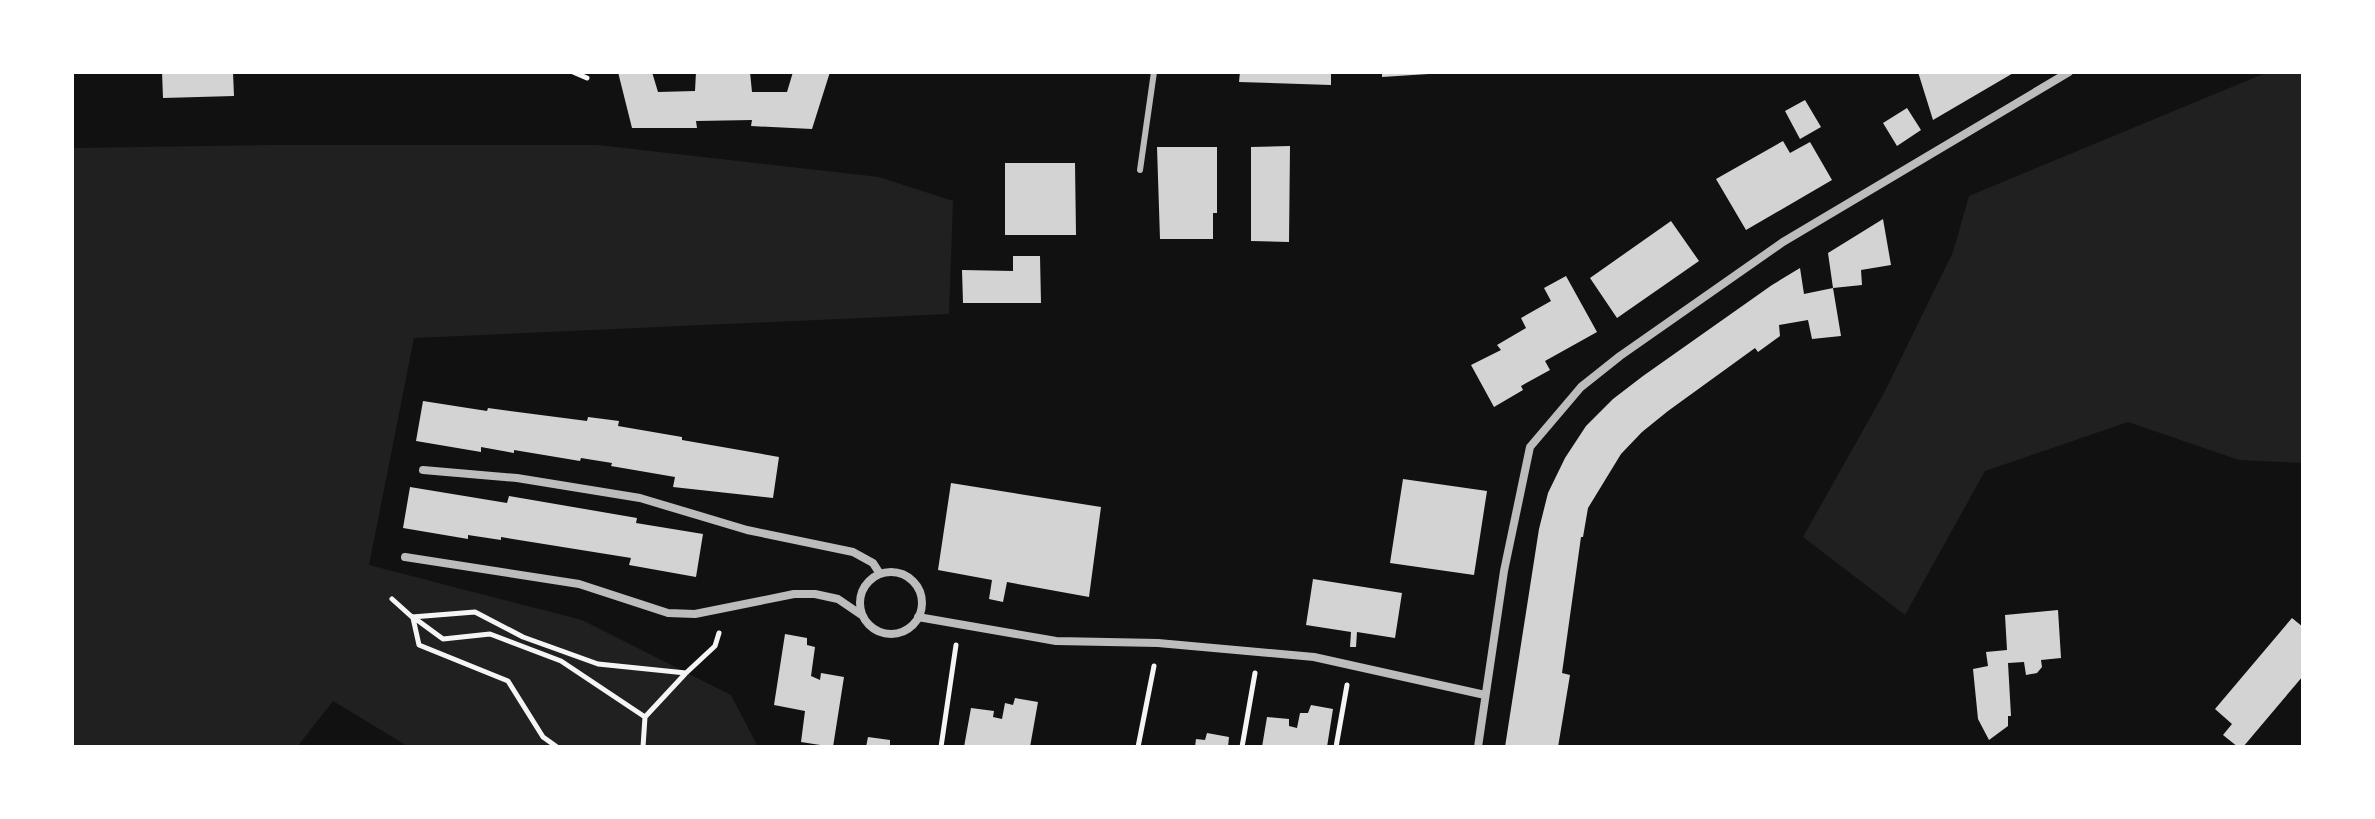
<svg xmlns="http://www.w3.org/2000/svg" width="2375" height="819" font-family="'Zilla Slab',serif">
<style>
.green{fill:#202020}
.building{fill:#d3d3d3}
.lines{fill:none;stroke-linecap:round;stroke-linejoin:round}
.path{stroke:#f5f5f5;stroke-width:5}
.service{stroke:#bcbcbc;stroke-width:6}
.minor{stroke:#bcbcbc;stroke-width:8}
</style>
<rect width="100%" height="100%" fill="#111"/>
<path class="green" d="M2268,72H2303V463L2239,460L2128,422L1985,471L1905,615L1803,537L1884,393L1953,252L1969,196Z
M272,145H598L879,177L953,201L949,314L414,338L369,565L582,620L731,695L758,747H409L333,701L297,747H72V148Z"/>
<path class="building" d="M162,72H233L234,96L163,98Z
M618,72H652L658,92L695,91L696,72H750L752,92H787L793,72H830L812,129L751,126L752,120L696,121L697,128H632Z
M1240,72H1331V85L1239,82Z
M1382,72H1429V74L1382,77Z
M1918,72H2015L1933,120Z
M1805,100L1821,127L1800,139L1785,111Z
M1907,108L1921,130L1897,146L1883,123Z
M1783,141L1790,153L1810,142L1832,180L1746,230L1716,179Z
M1290,146L1289,242L1251,241V147Z
M1157,147H1217V213H1213V239H1160Z
M1005,163H1075L1076,235H1005Z
M1883,219L1891,265L1861,270L1862,285L1833,288L1841,336L1812,339L1808,320L1779,325L1780,336L1758,352L1755,348L1668,411L1642,432L1621,454L1588,508L1583,537H1581L1562,673L1570,675L1558,747H1505L1539,529L1548,493L1565,458L1586,426L1613,399L1643,376L1772,285L1800,268L1804,294L1833,288L1828,253Z
M1671,221L1699,261L1617,318L1590,278Z
M1013,256H1040L1041,303H963L962,270L1013,271Z
M1566,276L1597,332L1545,361L1550,370L1521,386L1523,390L1494,407L1471,365L1501,350L1497,345L1526,328L1521,318L1551,301L1544,288Z
M423,401L487,411L488,408L587,421L588,417L619,421L618,426L682,437V440L779,457L773,498L673,487L675,477L611,466L612,463L581,458L580,461L514,450V453L481,447V452L416,441Z
M1403,479L1487,491L1474,575L1390,563Z
M951,483L1101,507L1089,597L1007,582L1003,602L989,599L992,580L938,570Z
M410,487L507,503L509,496L637,518L636,523L703,534L696,577L629,565L631,558L501,537V540L468,535V539L403,528Z
M1313,579L1402,593L1395,638L1357,632L1356,647H1350L1351,632L1306,625Z
M2058,610L2061,658L2041,660L2042,667L2037,673L2026,675L2024,662L2008,663L2011,716H2008V726L1989,740L1978,719L1973,669L1988,666L1986,652L2007,650L2005,615Z
M2292,618L2303,627V676L2243,747H2238L2223,735L2232,724L2215,709Z
M785,634L807,638V645L815,647L811,676L820,680L821,673L844,677L833,747L801,742L805,711L774,705Z
M1015,698L1038,702L1030,747H964L971,708L994,711L993,717L1002,719L1005,703L1013,705Z
M1311,705L1333,709L1327,747H1262L1267,717L1289,719V726L1297,728L1300,713H1308Z
M1207,733L1229,737L1228,747H1195L1196,739L1205,740Z
M868,737L890,740V747H866Z"/>
<g class="lines">
<path class="path" d="M573,72L587,78
M392,599L412,617L475,612L523,637L598,664L686,673L715,646L719,633
M413,617L443,639L490,634L561,661L645,717
M413,618L419,645L508,681L543,737L557,747
M643,747L645,717L685,674
M941,747L956,645
M1138,747L1154,666
M1242,747L1255,673
M1336,747L1347,685"/>
<path class="service" d="M1140,170L1154,72"/>
<path class="minor" d="M423,470L517,478L640,498L747,530L853,552L873,563L880,574
M405,557L579,584L668,613L695,614L794,594H815L838,599L863,616
M860 603a31 31 0 1 1 62 0a31 31 0 1 1-62 0Z
M918,617L1056,641L1158,643L1314,657L1485,695
M1478,747L1504,571L1530,447L1581,387L1620,356L1783,242L2069,72"/>
</g>
<rect width="2375" height="819" fill="none" stroke="#ffffff" stroke-width="148"/>
</svg>
